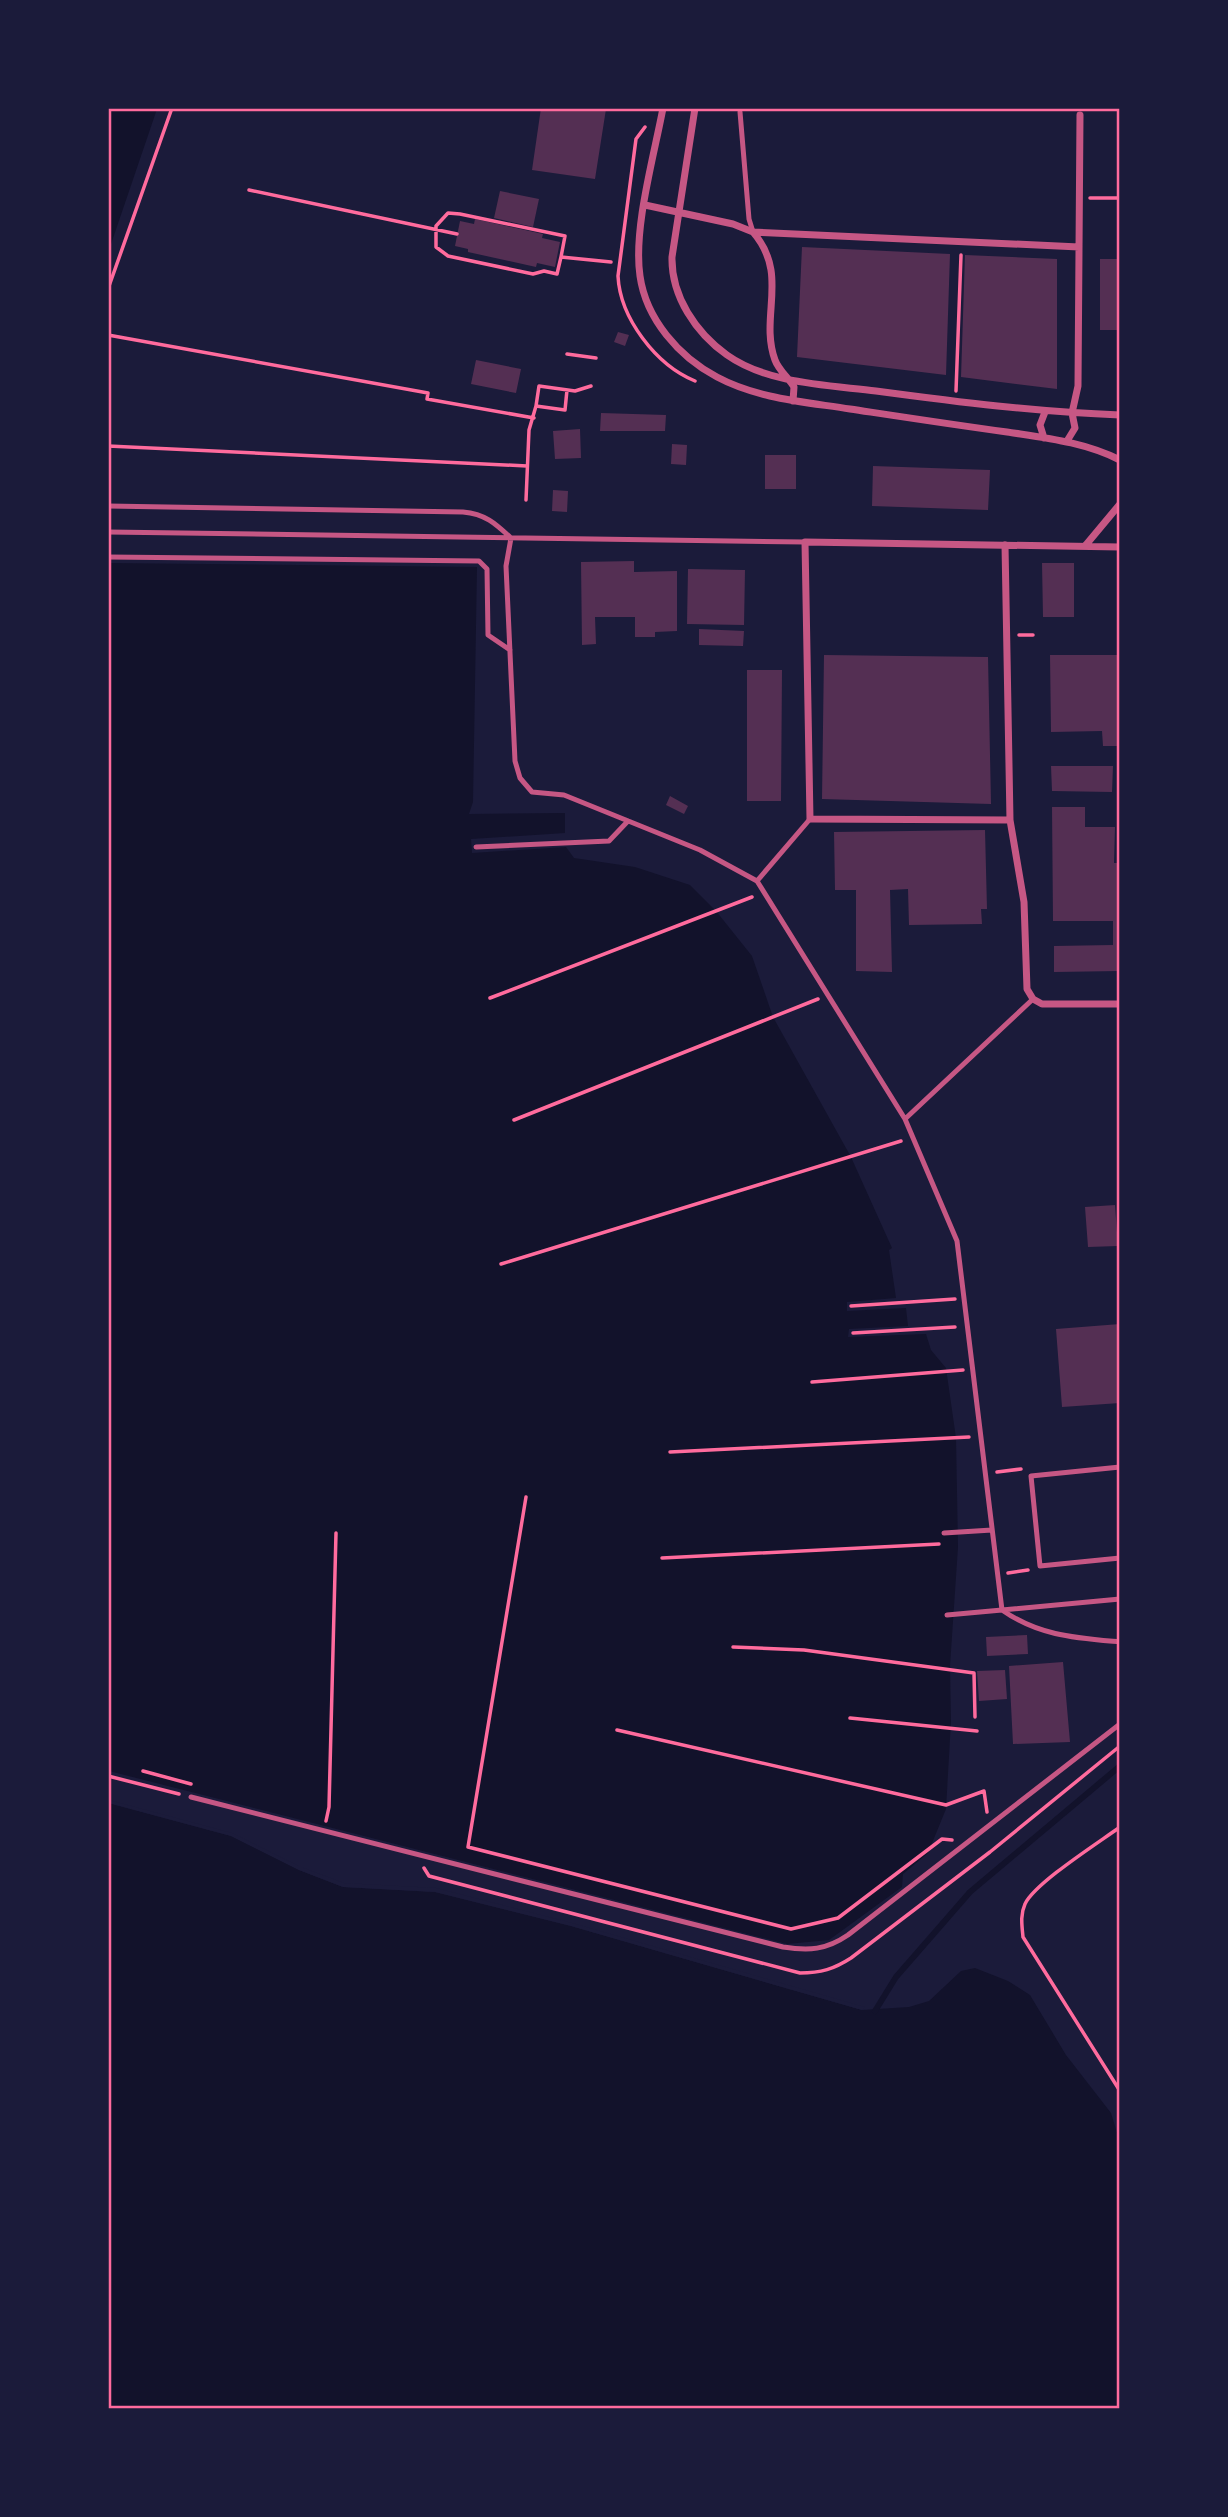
<svg xmlns="http://www.w3.org/2000/svg" width="1228" height="2517" font-family="Signika,sans-serif">
<style>
.water{fill:#12122b}
.pier{fill:#1b1b3a}
.lines{fill:none;stroke-linecap:round;stroke-linejoin:round}
.stream{stroke:#12122b;stroke-width:6}
.building{fill:#542f53}
.path{stroke:#ff6b9d;stroke-width:3.5}
.service{stroke:#c65784;stroke-width:5}
.minor{stroke:#c65784;stroke-width:7}
.neatline{fill:none;stroke:#ff6b9d;stroke-width:2.5}
</style>
<rect width="100%" height="100%" fill="#1b1b3a"/>
<path class="water" d="M109,108L157,109L109,250L108,109Z
M108,563L477,567L473,802L469,814L565,813V833L471,839L472,853L566,847L574,858L635,867L690,885L716,911L752,956L773,1017L851,1157L892,1248L889,1250L896,1298L847,1302V1311L906,1308L908,1326L849,1329L848,1337L926,1334L931,1350L946,1368L956,1438L958,1547L950,1666L951,1721L946,1809L928,1853L903,1874L902,1887L829,1940L787,1944L109,1771Z
M108,1803L231,1836L299,1870L343,1887L435,1892L571,1926L862,2010L909,2007L929,2001L961,1971L975,1968L1008,1981L1030,1995L1066,2055L1111,2113L1119,2139V2408H109Z"/>
<path class="pier" d="M109,1800L232,1833L301,1867L344,1883L436,1888L572,1923L865,2007L862,2010L571,1926L435,1892L343,1887L299,1870L231,1836L109,1803Z"/>
<g class="lines">
<path class="stream" d="M875,2011L896,1977L970,1892L1120,1766"/>
</g>
<path class="building" d="M541,108L606,109L595,179L532,170Z
M500,191L539,199L533,227L494,218Z
M475,219L543,234L542,238L560,242L555,267L537,263L536,267L468,252V249L455,246L460,221L474,224Z
M802,247L950,254L946,375L797,357Z
M965,255L1057,259V389L961,377Z
M1100,259H1120V330H1100Z
M618,332L629,335L625,346L614,342Z
M476,360L521,369L516,393L471,384Z
M601,413L666,415L665,431H600Z
M580,429L581,458L555,459L553,431Z
M672,444L687,445L686,465L671,464Z
M765,455H796V489H765Z
M873,466L990,470L988,510L872,506Z
M553,490L568,491L567,512L552,511Z
M634,561V572L677,571V631L655,632V637H635V617H595L596,644L582,645L581,562Z
M1042,563H1074V617H1043Z
M688,569L745,570L744,625L687,624Z
M699,629L744,631L743,646L699,645Z
M824,655L988,657L991,804L822,799Z
M1050,655H1120V746H1103L1102,731L1051,732Z
M747,670H782L781,801H747Z
M1051,766H1113L1112,792L1052,791Z
M670,796L688,806L684,814L666,805Z
M1052,807H1085V827H1115L1114,863H1120V971L1054,972V946L1113,945V921H1053Z
M985,830L987,909H981L982,924L909,925L908,889L890,890L892,972L856,971V890H835L834,832Z
M1115,1205L1118,1246L1088,1247L1085,1207Z
M1120,1324V1403L1062,1407L1056,1329Z
M1027,1635L1028,1654L987,1656L986,1637Z
M1063,1662L1070,1742L1013,1744L1009,1666Z
M1005,1670L1007,1699L979,1701L977,1671Z"/>
<g class="lines">
<path class="path" d="M645,127L636,139L618,276C620,318 656,365 695,381
M249,190L457,234
M1090,198H1120
M561,257L557,274L544,271L533,274L448,256L436,247V226L448,213L460,214L565,236L561,257L611,262
M108,289L172,108
M108,335L428,393L427,399L534,418
M567,354L596,358
M567,390L565,410L536,406L539,386L575,391L591,386
M956,391L961,255
M108,446L527,466
M526,500L529,430L536,406
M1019,635H1033
M490,998L752,897
M514,1120L818,999
M501,1264L901,1141
M851,1306L955,1299
M853,1333L955,1327
M812,1382L963,1370
M670,1452L969,1437
M997,1472L1021,1469
M526,1497L468,1847L791,1929L838,1918L942,1839L952,1840
M662,1558L939,1544
M1008,1573L1028,1570
M733,1647L804,1650L974,1673L975,1717
M850,1718L977,1731
M617,1730L946,1805L984,1791L987,1812
M143,1771L191,1784
M108,1776L179,1794
M326,1821L329,1807L336,1533
M1120,1827C1098,1843 1035,1883 1025,1904C1020,1915 1022,1926 1023,1937L1120,2091
M424,1868L429,1876L800,1973C821,1973 834,1969 851,1958L990,1852L1120,1746"/>
<path class="service" d="M740,112L749,219L753,232
M108,506L463,512C485,514 495,523 511,538
M108,532L805,542
M511,538L506,566L515,761L520,778L532,792L564,795L700,850L757,881L905,1119L957,1241L1002,1610L947,1615
M108,557L479,561L487,569L488,635L510,650
M476,847L609,841L628,821
M757,881L810,819
M905,1119L1033,999
M1120,1467L1031,1476L1040,1566L1120,1558
M944,1533L992,1530
M1120,1599L1002,1610C1039,1636 1076,1638 1120,1642
M191,1797L783,1947C809,1951 826,1950 848,1935L1120,1724"/>
<path class="minor" d="M663,108C654,156 633,229 640,276C646,319 679,357 717,377C758,399 806,402 850,409C903,417 955,425 1007,432C1046,438 1084,442 1120,460
M695,108L672,257C671,296 696,333 727,355C768,384 828,385 876,391C958,402 1037,412 1120,415
M645,205L733,224L753,232L1079,247
M753,232C790,275 759,316 775,360C779,371 789,378 794,387L793,401
M1072,413L1078,386L1080,115
M1044,438L1040,425L1045,412
M1067,441L1075,428L1072,413
M1005,545L1010,820L1024,902L1027,989L1033,999L1042,1004H1120
M1085,546L1120,504
M1010,820L810,819L805,542L1120,547"/>
</g>
<rect width="1228" height="2517" fill="none" stroke="#1b1b3a" stroke-width="220"/>
<rect x="110" y="110" width="1008" height="2297" class="neatline"/>
</svg>
